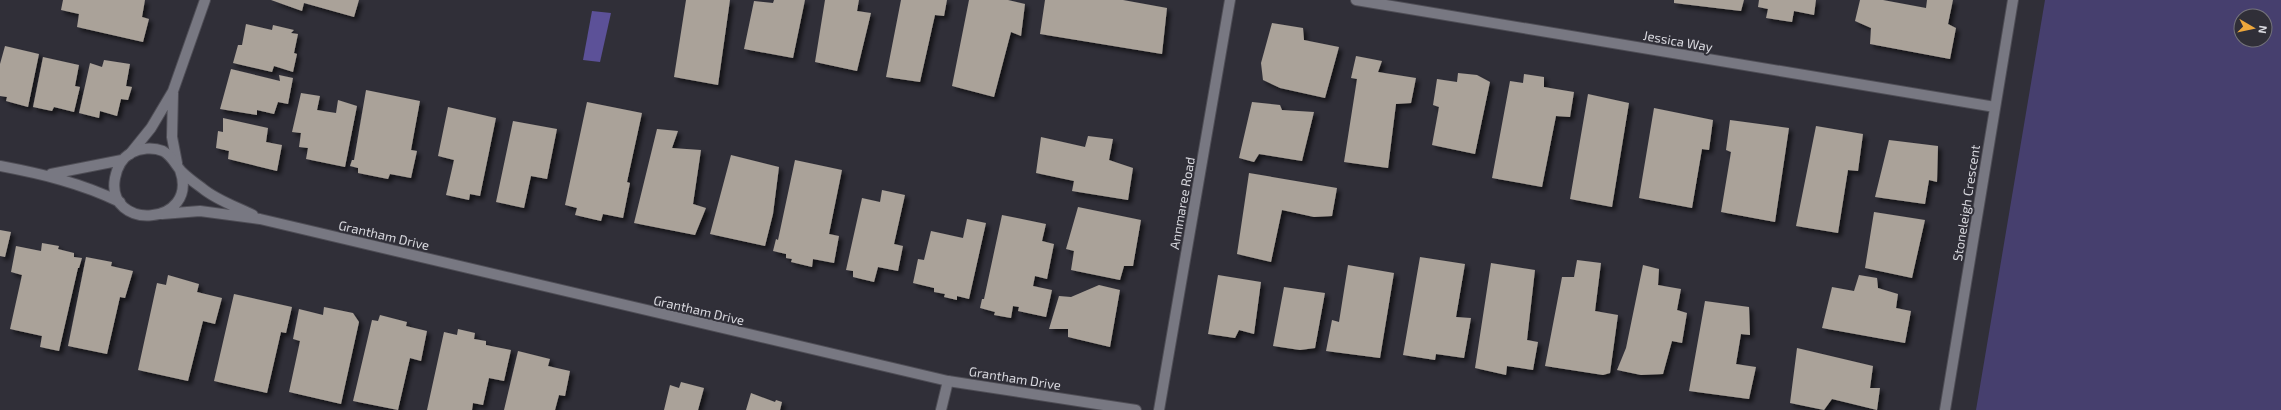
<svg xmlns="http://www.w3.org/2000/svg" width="2281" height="410" font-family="'Exo 2',sans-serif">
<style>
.green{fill:#463f6e;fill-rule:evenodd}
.forest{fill:#5c5198}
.building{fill:#aaa299;filter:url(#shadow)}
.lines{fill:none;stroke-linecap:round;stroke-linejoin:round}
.street-casing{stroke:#4e4d55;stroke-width:12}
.secondary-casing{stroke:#4e4d55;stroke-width:12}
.street{stroke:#787882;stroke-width:10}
.secondary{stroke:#787882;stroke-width:10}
.labels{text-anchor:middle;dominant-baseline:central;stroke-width:4;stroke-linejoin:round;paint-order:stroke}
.street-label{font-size:13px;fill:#d9d9df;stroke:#302f38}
</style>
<defs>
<filter id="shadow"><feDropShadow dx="3.5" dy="3.5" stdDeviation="2" flood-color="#0009"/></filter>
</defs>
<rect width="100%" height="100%" fill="#302f38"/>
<path class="green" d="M2045,0H2281V410H1976ZM2241,16H2265V40H2241Z"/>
<path class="forest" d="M592,11L611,13L600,62L583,60Z"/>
<path class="building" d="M63,0H145L142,17L149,19L143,42L77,27L79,14L61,10Z
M271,0H359L354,17L304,3L302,11Z
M686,0H730L718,85L674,77Z
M774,0H805L793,58L744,49L754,1L773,3Z
M825,0H859L857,11L871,13L857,71L815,62Z
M901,0H947L944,16L935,15L920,82L886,77Z
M969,0H1008L1025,4L1021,36L1011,32L994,97L952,86Z
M1045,0H1123L1167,8L1162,54L1040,34Z
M1674,0H1744L1741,11L1674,3Z
M1759,0H1816L1814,15L1794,11L1792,22L1766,18L1768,9L1758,7Z
M1860,0H1883L1926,8L1927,0H1953L1948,24L1956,28L1950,59L1870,44L1871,28L1855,21Z
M1272,23L1303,28L1304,40L1339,47L1325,98L1280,88L1263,80L1261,63Z
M246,24L272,30L273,25L294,30L291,33L298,34L294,53L297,54L293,72L274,66L272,72L233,63L238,45H242Z
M5,46L39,54L28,107L6,101L7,97L0,96V64Z
M1356,56L1382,61L1378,72L1416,78L1411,103L1396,104L1388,168L1344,162L1357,79L1351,78Z
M43,57L79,65L75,86L80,87L74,112L54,107L52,111L33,107Z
M104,60L130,64L126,86L132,87L128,100L121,99L117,116L100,111L99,118L79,113L90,63L102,67Z
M231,69L280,81L279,75L293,78L288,104L278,102L274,114L257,110V115L220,109Z
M1458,73L1477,75L1490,82L1475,154L1432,145L1439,107L1433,105L1437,79L1457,82Z
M1524,74L1544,77V87L1574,92L1570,117L1556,116L1542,187L1492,178L1510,81L1523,83Z
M366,90L420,101L411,150L417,151L411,178L390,174L388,179L358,173V168L350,166L352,160H354Z
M301,93L320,96L317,110L336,113L338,100L357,106L345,167L306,159L308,148L299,147L301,133L292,132Z
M1588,94L1629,103L1612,207L1570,199Z
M587,102L642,113L627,182L630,183L623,218L603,214L601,221L575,215L577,208L565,205Z
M1252,102L1280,105L1282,110L1314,112L1302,161L1259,154L1254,162L1239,158Z
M448,107L496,118L480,196L470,194L469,200L446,195L454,160L438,156Z
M1654,108L1713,120L1709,150L1702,149L1692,208L1639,198Z
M223,118L268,128L266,142L282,145L277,171L228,159L229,151L216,148L218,131L223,132Z
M1730,120L1789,128L1775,222L1721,212L1731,152L1726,150Z
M513,121L557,129L547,179L531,176L524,208L496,202Z
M1816,126L1863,134L1858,171L1848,170L1838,233L1796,226Z
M657,129L678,131L672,148L701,150L693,204L706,208L695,235L634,223Z
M1088,136L1113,139L1109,160L1133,168L1128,200L1072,191L1074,181L1036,173L1041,137L1085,147Z
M1889,140L1938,146L1937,182L1929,180L1925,204L1875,197Z
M731,155L779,167L773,214L765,246L710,234Z
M795,160L842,170L829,234L839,236L834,263L813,259L812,267L791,262L792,259L786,258V254L773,251L776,239L778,240Z
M1249,173L1337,188L1332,216L1314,217L1282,210L1271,262L1237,254Z
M882,190L905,195L894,244L903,246L898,271L878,267L874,282L853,277V271L846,270L862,198L880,202Z
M1078,207L1141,220L1133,266H1124L1120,280L1071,270L1074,251L1066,249Z
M1874,212L1925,220L1912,278L1865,268Z
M1002,215L1046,224L1042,241L1054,244L1047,279L1035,276L1033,286L1052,290L1046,317L1018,311L1019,307L1013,306L1011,318L994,315L995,312L980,308L982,299H984Z
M967,219L986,223L969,299L957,296V300L944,297L945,294L934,292V288L913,283L918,259L924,260L931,231L963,238Z
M0,230L11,232L5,257L0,256Z
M42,243L59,246L58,249L74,253V257L82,258L79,268H78L59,351L40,347L42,336L10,329L22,275L11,272L16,246L41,251Z
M86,257L112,262L111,266L133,271L125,298L120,297L107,354L68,346Z
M1420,257L1465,264L1456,317L1471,318L1464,358L1436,354L1435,360L1403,355Z
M1577,260L1601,263L1595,311L1618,315L1610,373L1603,375L1545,366L1562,277H1574Z
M1491,263L1535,270L1527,340L1538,342L1533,370L1507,366L1506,375L1475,368Z
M1348,265L1394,273L1380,358L1326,351L1332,320L1339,322Z
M1643,265L1659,269L1658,285L1681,289L1677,310L1687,313L1682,343L1672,341L1663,374L1641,375L1617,370L1626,348Z
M168,275L199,284L197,292L222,298L215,324L203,321L188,381L138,370L157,283L166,285Z
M1218,275L1261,282L1254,334L1239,330L1235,338L1208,334Z
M1859,275L1877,278L1878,288L1898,294L1896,308L1911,311L1905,343L1822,328L1832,287L1854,291Z
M1099,285L1120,290L1110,347L1068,337V329H1049L1059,296L1071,297Z
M1284,287L1325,293L1315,348L1300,350L1273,346Z
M234,294L292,307L286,333L281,332L267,393L214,381Z
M1705,301L1749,307L1750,335L1741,334L1736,364L1756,367L1749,399L1689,391Z
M324,307L353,313L359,322L341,404L289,392L300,341L293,339L299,309L323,315Z
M380,315L407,322L406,326L427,331L421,361L410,358L398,410L353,401L372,320L378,321Z
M458,329L475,333L474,339L486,341V345L511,350L504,381L489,378L483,405L473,403L472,410H427L444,332L457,335Z
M1797,348L1873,366L1870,388H1880L1877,410L1832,399L1824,410L1790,403Z
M518,351L550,359L548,366L570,371L565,396L559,395L555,410H504Z
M681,382L704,388L698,410H664L670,385L679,388Z
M751,393L775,402L776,400L782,402L780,410H746Z"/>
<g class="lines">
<g class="street-casing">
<path id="street" d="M1356,0L1995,107
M173,93L172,137L177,163
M130,154L151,128L173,91L205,0
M941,410L948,381
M1159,410L1230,0
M1945,410L2013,0"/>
</g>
<g class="secondary-casing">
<path id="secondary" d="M0,166C42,174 81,183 120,202
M180,170C200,226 105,232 115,178C117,168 122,158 131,153C140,148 153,147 163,151C172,156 175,164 181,171C187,177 195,183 202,188C216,200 237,207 253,215
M51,174L122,160
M162,214L200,211L260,219L948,381L1136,410"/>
</g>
<use href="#street" class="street"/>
<use href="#secondary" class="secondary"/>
</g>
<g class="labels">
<g class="street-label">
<text transform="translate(1678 41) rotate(10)">Jessica Way</text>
<text transform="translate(1182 203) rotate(-80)">Annmaree Road</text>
<text transform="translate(1966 203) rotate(-81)">Stoneleigh Crescent</text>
<text transform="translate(384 235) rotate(13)">Grantham Drive</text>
<text transform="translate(699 310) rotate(13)">Grantham Drive</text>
<text transform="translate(1015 378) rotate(9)">Grantham Drive</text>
</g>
</g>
<g transform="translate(2253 28) rotate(99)"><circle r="19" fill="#302f38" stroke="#74737b"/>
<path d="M0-3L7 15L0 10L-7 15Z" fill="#eea73c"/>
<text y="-6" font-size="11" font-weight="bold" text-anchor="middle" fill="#d9d9df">N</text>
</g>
</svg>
